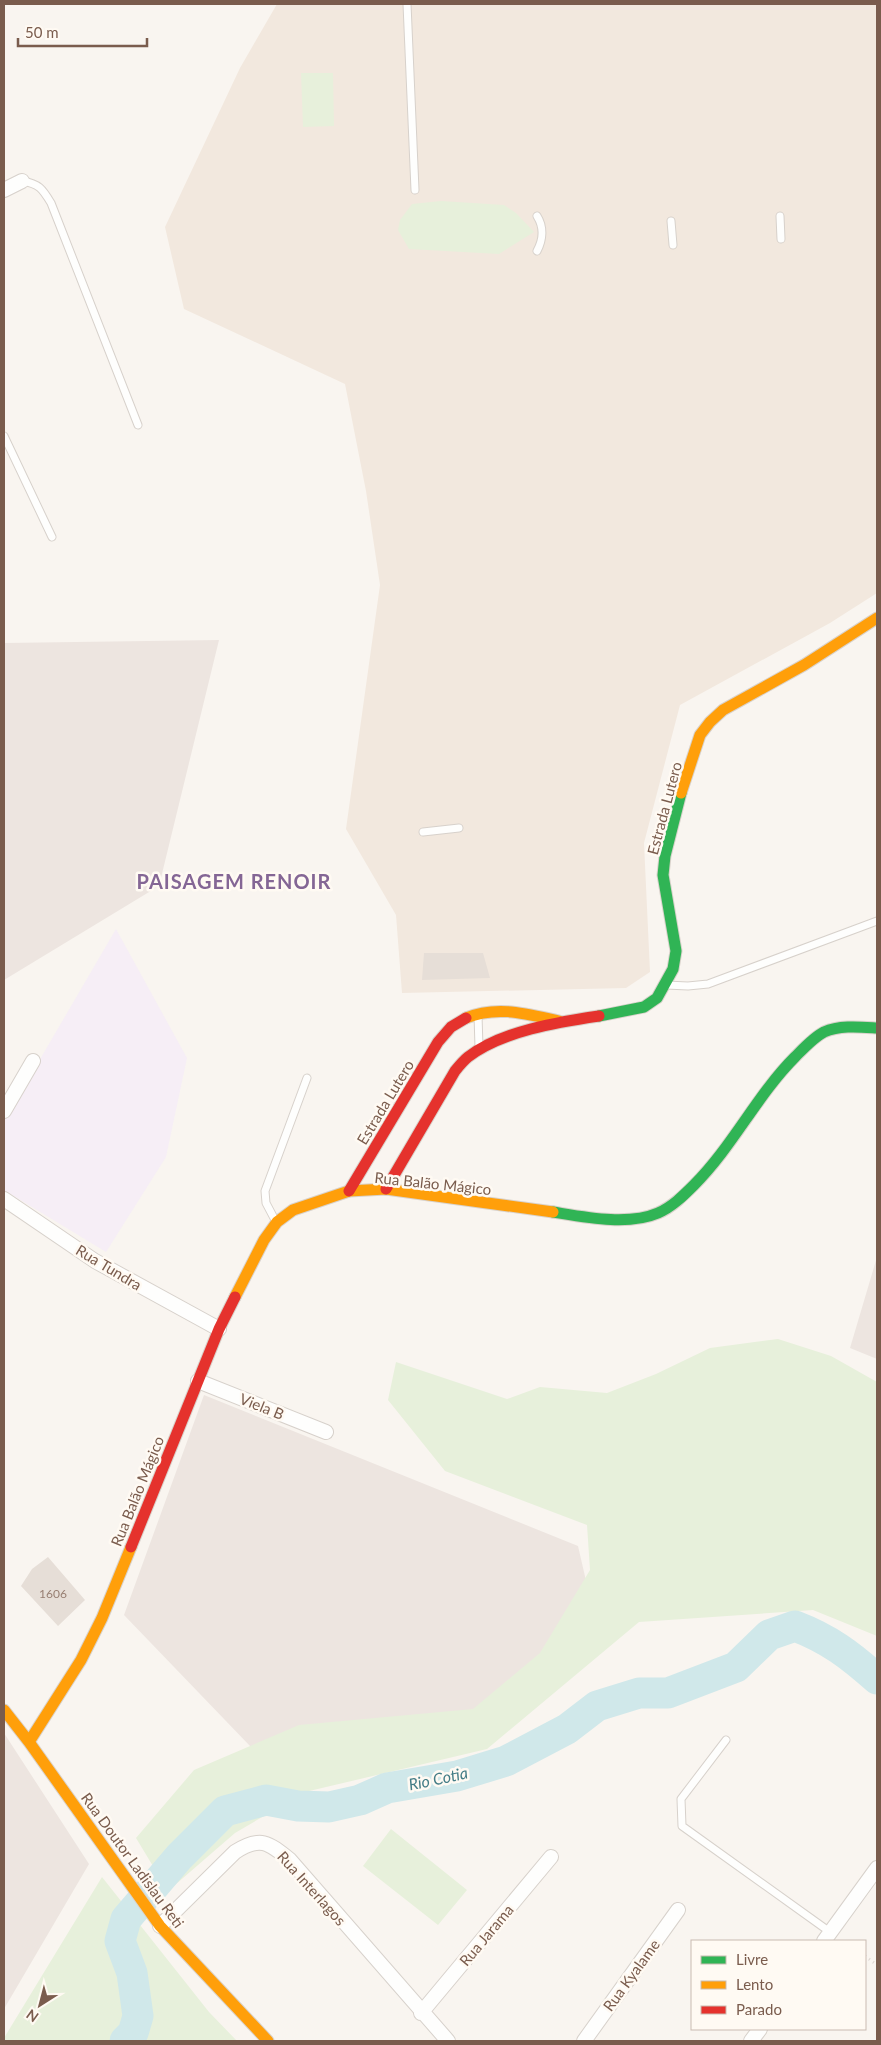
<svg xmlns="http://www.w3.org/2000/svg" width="881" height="2045" font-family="Lato,sans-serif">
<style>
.residential{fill:#f2e8de}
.industrial{fill:#ede5e0}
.education{fill:#f6eef6}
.green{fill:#e7f0db}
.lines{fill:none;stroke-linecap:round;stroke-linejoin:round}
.river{stroke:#d0e8ea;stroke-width:31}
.building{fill:#e6ded7}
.lane-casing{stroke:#d7d1cb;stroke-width:9}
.street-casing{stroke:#d7d1cb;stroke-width:16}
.fast-casing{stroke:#d9d2cb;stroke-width:13}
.slow-casing{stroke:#d9d2cb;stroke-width:13}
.jam-casing{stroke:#d9d2cb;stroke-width:13}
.path{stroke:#dcd5d0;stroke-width:3;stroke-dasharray:1 4;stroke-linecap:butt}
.lane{stroke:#fefefd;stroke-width:7}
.street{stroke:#fefefd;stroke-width:14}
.fast{stroke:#30b455;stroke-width:11}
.slow{stroke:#ff9f0a;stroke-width:11}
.jam{stroke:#e5322d;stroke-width:11}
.labels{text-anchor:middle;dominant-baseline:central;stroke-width:5;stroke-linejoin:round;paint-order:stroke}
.number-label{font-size:12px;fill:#977e72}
.street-label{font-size:15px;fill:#7a5c4d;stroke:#fffaf3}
.water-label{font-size:16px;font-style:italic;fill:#437c86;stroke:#fffaf3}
.district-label{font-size:20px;font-weight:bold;letter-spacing:1px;fill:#846695;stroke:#fffaf3}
</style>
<rect width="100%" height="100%" fill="#f9f5f0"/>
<path class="residential" d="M277,4H877V593L830,623L680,705L644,843L650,972L626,988L402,993L396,915L346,829L380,585L366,491L345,384L184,309L165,227L240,68Z"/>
<path class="industrial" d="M219,640L159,886L4,980V643Z
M877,1257V1359L850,1348Z
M204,1395L578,1546L593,1611L487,1718L275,1772L124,1615Z
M4,1733L89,1864L4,2009Z"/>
<path class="education" d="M116,929L187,1058L166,1157L106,1252L4,1190V1121Z"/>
<path class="green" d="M301,73H333L334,126L303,127Z
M441,201L504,205L516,213L534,232L499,254L409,249L398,230L400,220L412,204Z
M778,1339L831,1356L877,1382V1636L813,1610L639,1622L487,1749L305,1792L235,1833L168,1891L136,1838L194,1770L299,1725L473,1709L540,1653L590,1570L587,1525L445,1471L388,1400L396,1362L507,1399L540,1387L607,1393L656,1374L710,1348Z
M391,1829L467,1890L438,1925L363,1866Z
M102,1877L209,2012L237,2041H4V2038Z"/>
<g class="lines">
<path class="river" d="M125,2041L133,2033L138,2016L132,1973L120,1941L126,1919L179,1857L225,1811L266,1800L298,1806L329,1807L360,1800L387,1788L457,1776L506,1761L567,1729L597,1706L639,1693H668L736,1667L769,1635L795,1626C829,1639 850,1655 877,1679"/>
</g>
<path class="building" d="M424,953H483L490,978L422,980Z
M48,1557L85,1600L58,1626L21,1586L32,1569Z"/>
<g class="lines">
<g class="lane-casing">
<path id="lane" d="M407,4L415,190
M22,181C39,184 42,188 51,203L138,425
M537,216C544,227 543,240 537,251
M780,216L781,239
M671,221L673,245
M4,436L52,537
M423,832L459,828
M666,985L688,986L708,984L877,921
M478,1015L479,1047
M275,1220L266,1203L265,1191L307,1078
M726,1740L681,1799L682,1826L830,1932"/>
</g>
<g class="street-casing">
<path id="street" d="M4,190L22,181
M4,1111L33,1061
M4,1199L95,1261L219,1329
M198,1381L326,1432
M160,1926L235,1852C260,1836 268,1842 290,1860L448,2041
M824,1941L877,1868
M421,2013L551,1857
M584,2041L678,1910
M751,2041L760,2029"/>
</g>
<g class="fast-casing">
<path id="fast" d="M599,1016L644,1007L657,998L673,969L676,951L663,875L665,856L681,793
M553,1212C584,1217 628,1226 658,1213C672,1207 683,1196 694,1185C733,1146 757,1095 795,1057C803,1049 814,1037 824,1032C840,1025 860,1027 877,1028"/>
</g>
<g class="slow-casing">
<path id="slow" d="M681,793L700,735L710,722L723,710L804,665L877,618
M466,1018C497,1005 527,1014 559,1021
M235,1297L264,1240L277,1222L293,1210L349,1191L386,1189L553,1212
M4,1710L29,1742L160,1926L268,2041
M29,1742L81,1660L102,1618L131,1547"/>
</g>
<g class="jam-casing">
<path id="jam" d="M386,1189L455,1071C459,1066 463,1061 468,1057C502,1031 558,1022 599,1016
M349,1191L438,1042L451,1027L466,1018
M131,1547L219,1329L235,1297"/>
</g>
<path class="path" d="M865,1956L877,1965"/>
<use href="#lane" class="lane"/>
<use href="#street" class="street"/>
<use href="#fast" class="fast"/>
<use href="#slow" class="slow"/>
<use href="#jam" class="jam"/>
</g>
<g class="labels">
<g class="number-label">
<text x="53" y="1593">1606</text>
</g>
<g class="street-label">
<text transform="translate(664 808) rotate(-75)">Estrada Lutero</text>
<text transform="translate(385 1102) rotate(-59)">Estrada Lutero</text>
<text transform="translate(433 1183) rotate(6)">Rua Balão Mágico</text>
<text transform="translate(109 1267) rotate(31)">Rua Tundra</text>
<text transform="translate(262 1406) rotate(22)">Viela B</text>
<text transform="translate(137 1491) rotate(-68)">Rua Balão Mágico</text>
<text transform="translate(133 1860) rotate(54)">Rua Doutor Ladislau Reti</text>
<text transform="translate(312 1888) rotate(48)">Rua Interlagos</text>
<text transform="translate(486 1935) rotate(-50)">Rua Jarama</text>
<text transform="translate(631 1975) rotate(-54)">Rua Kyalame</text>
</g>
<g class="water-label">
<text transform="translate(438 1778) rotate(-12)">Rio Cotia</text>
</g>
<g class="district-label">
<text x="234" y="881">PAISAGEM RENOIR</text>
</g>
</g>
<rect width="881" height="2045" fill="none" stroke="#7a5c4d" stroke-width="10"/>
<rect x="691" y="1940" width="175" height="90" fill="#fffaf3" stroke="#cabbb1"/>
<rect x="701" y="1956" width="25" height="8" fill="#30b455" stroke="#cabbb1"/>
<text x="736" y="1965" font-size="15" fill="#7a5c4d">Livre</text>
<rect x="701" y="1981" width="25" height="8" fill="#ff9f0a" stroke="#cabbb1"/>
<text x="736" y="1990" font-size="15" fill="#7a5c4d">Lento</text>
<rect x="701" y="2006" width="25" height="8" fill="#e5322d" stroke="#cabbb1"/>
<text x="736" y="2015" font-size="15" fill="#7a5c4d">Parado</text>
<g transform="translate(40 2005) rotate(216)" stroke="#fffaf3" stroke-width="4" paint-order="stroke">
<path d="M0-4L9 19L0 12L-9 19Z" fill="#7a5c4d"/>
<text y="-8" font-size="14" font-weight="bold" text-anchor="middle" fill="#7a5c4d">N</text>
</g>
<path d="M18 38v8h129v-8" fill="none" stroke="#7a5c4d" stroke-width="2.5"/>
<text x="25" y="38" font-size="15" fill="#7a5c4d" stroke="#fffaf3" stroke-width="4" paint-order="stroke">50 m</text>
</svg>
